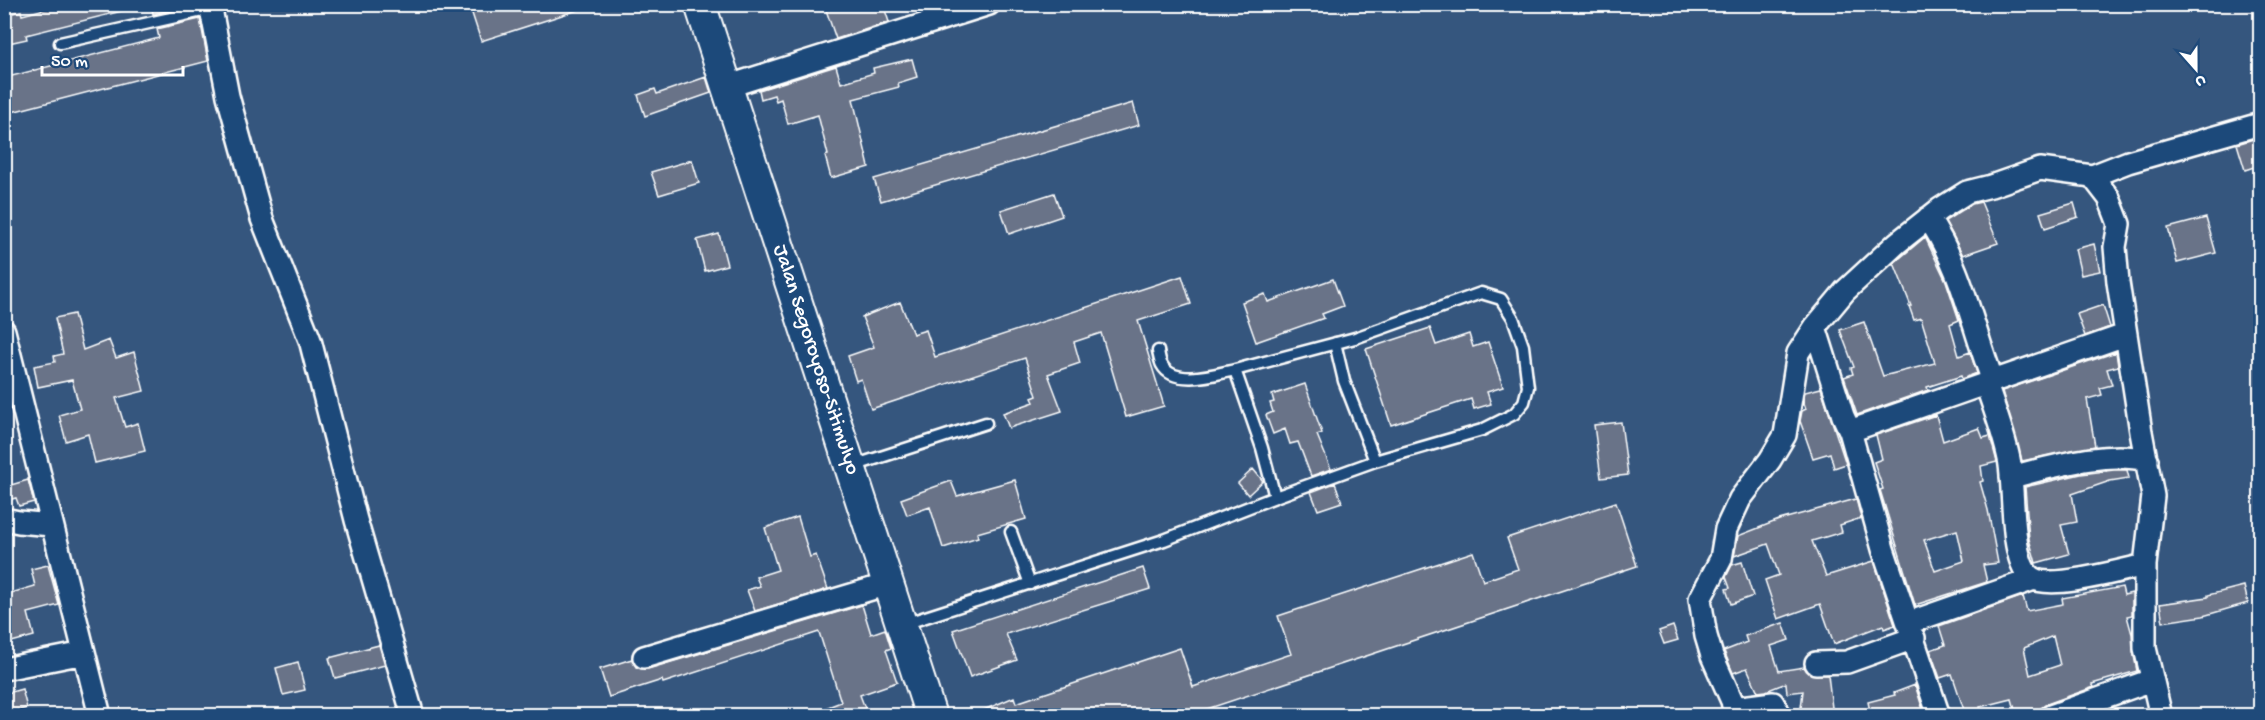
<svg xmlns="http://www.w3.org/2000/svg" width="2265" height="720" font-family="'Gochi Hand',sans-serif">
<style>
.building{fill:#697388;stroke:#fff;stroke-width:1.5;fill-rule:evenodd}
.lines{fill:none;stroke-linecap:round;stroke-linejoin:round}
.lane-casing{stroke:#fff;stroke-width:15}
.street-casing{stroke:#fff;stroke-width:26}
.secondary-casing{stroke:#fff;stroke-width:34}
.lane{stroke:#1f4a7a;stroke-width:10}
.street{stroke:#1f4a7a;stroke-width:21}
.secondary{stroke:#1f4a7a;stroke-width:30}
.labels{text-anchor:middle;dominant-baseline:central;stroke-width:6;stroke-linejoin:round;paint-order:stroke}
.street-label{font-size:21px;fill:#fff;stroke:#1f4a7a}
</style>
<rect width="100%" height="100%" fill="#35567e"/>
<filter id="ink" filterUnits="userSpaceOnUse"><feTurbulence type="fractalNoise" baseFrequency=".0167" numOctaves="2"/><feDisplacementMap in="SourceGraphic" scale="12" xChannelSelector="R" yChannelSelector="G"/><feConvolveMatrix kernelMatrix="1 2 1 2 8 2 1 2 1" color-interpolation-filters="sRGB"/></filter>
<g filter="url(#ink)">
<path class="building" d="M64,4H125L126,10L26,35L27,39L4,44V15L21,11L22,15Z
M151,4H197L153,14Z
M469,4H583L584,8L481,41Z
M824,4H883L889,22L836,39Z
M200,19L208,61L4,114V78L159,38L157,29Z
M912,59L917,77L898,83L899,87L853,99L869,167L831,178L825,156L828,155L818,115L788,124L781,99L776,101L774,95L761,99L759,90L836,66L841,83L874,73L873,68Z
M706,77L711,93L645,116L638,95L655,89L657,94Z
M1133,103L1139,125L881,201L874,179Z
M2260,137V165L2245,170L2237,144Z
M692,160L699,183L659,195L651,172Z
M1054,193L1062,216L1009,234L1001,210Z
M1981,202L1998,243L1963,255L1945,221L1972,204Z
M2074,203L2078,217L2045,228L2040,213Z
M2206,218L2216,253L2177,263L2168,228Z
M719,234L727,265L705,271L697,240Z
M1925,237L1946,281L1959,320L1950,324L1959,356L1970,352L1977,373L1962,379L1961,376L1927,387L1928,390L1857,415L1844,377L1853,374L1851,368L1854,367L1840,330L1864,322L1883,376L1935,363L1921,318L1914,320L1909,306H1911L1894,263Z
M2094,244L2100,271L2081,275L2075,249Z
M1182,276L1191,304L1138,321L1164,406L1126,417L1101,333L1074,342L1080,363L1048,374L1062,411L1009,428L1003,413L1034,402L1032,398L1037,396L1025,358L871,409L861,379L856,381L848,356L874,347L862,317L900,302L913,334L926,330L935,357Z
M1333,279L1343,306L1322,314L1324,318L1256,342L1242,302L1265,294L1268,302Z
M2103,305L2110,327L2085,336L2077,314Z
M74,314L83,350L109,340L116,358L134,352L144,391L116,398L125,427L138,423L145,451L95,463L88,434L66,441L59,415L80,409L72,380L38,387L34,366L55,362L54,356L63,354L55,318Z
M1430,328L1436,345L1469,334L1473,347L1488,342L1503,387L1487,392L1491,404L1474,409L1471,399L1391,425L1366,349Z
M2116,352L2118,366L2107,369L2112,385L2100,388L2102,395L2087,399L2095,446L2022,461L2002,391Z
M1305,384L1322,433L1317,435L1331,469L1311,476L1298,442L1290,444L1285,429L1273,434L1266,415L1273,412L1270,403L1274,402L1272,395Z
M1821,388L1846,464L1834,468L1830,453L1813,458L1800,421L1802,411L1806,409L1803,400L1805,392Z
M1936,415L1943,441L1979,428L1983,438L1990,436L1997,462L1981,466L1983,481L1980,482L1988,510L1998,563L1983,565L1987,582L1915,605L1880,490L1883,489L1874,462L1882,459L1876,435ZM1957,530L1964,561L1935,571L1924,540Z
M1621,422L1628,475L1601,478L1594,425Z
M1253,469L1263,481L1248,495L1238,483Z
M2114,470H2127L2129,478L2110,481L2072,494L2077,522L2061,525L2069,554L2036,563L2029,539L2025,487L2081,474Z
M28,480L34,502L19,506L16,498L4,501V487Z
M1015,480L1026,519L977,533L978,537L943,548L930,507L907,515L901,499L951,481L957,496Z
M1335,483L1342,502L1318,510L1311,492Z
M1856,499L1861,518L1840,525L1842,532L1812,541L1826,576L1874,561L1895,625L1884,629L1883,625L1834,644L1820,604L1778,619L1765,580L1779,575L1768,544L1734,556L1738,536L1779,520Z
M1616,502L1637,566L1186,716H970L1014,697L1016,703L1180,648L1193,687L1291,654L1278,616L1473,552L1483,581L1518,569L1507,538Z
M798,517L810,557L816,555L828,589L755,611L747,590L760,586L756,577L778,570L765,528Z
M1742,562L1753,596L1731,604L1726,589L1730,588L1726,577L1732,565Z
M48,565L59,605L28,613L34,636L4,644V595L35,586L31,569Z
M1143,568L1150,589L1006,634L1017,660L970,677L953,630Z
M2244,586L2248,603L2203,616L2163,622L2160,604L2208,597V595Z
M2122,587L2124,595L2132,593V615L2127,616L2132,634L2133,651L2137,671L2092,684L2094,687L2047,704L2041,708L2039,716H2028L2027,710L2016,713L2012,699L1980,707L1983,716H1966L1952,674L1940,678L1930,650L1945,645L1939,626L2023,596L2027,611L2063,604L2062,598ZM2053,636L2060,665L2030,675L2024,648Z
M862,605L871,634L885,629L891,648L886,650L897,682L860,695L868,716H811L810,714L841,702L819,632L663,683L662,680L609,697L600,669L632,659L636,667L648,669Z
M1783,623L1789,640L1771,646L1779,671L1804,667L1811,674L1828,675L1833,716H1800L1803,691L1787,693L1786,683L1766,691L1758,692L1747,668L1733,673L1724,651L1747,642L1745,636Z
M1673,626L1678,640L1664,644L1659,631Z
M379,645L385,665L335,678L329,658Z
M298,662L305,690L283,695L276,668Z
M1915,685L1925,716H1871L1868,702L1895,695L1894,693Z
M22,689L27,708L4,714V694Z"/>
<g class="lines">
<g class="lane-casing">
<path id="lane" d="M60,43L211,9
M1335,343L1344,381L1375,461
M1235,370L1355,338L1481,293L1501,299L1513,318L1523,346L1528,387L1524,402L1514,414L1482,430L1375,461L1275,497
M853,466L986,423
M1011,532L1030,584
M904,624L1164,540L1275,497L1262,448L1235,370C1216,374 1174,387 1162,365C1160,362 1159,356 1158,351"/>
</g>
<g class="street-casing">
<path id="street" d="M210,4L228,96L262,219L310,340L356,520L413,716
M726,87L989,4
M1928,218C1962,267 1972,327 1993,381
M1815,327L1843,416L1850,431L1883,549L1939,716
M4,331L100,716
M1986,384C1994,408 2004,434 2009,459C2015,487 2009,563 2032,578C2051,590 2122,570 2145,565
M1850,431L2125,335
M2011,477C2052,467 2105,450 2147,460
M4,519L19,522L51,525
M1908,623L2034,579
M644,657L888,584
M1816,663L1847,662L1914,638
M4,669L84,653
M1734,708L1773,703L1781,716
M1735,716L1732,701L1712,656L1706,636L1700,599L1721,559L1726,529L1740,499L1770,460L1785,435L1798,353L1815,327L1845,291L1897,243L1940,209L1967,192L1991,186L2040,169L2092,176
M2051,716L2152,680
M2161,716L2145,648V565L2153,496L2141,432L2118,282L2115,247L2119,224L2109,198L2092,176L2128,162L2260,124"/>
</g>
<g class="secondary-casing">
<path id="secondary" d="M700,4L931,716"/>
</g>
<use href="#lane" class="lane"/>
<use href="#street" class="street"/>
<use href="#secondary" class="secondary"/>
</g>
</g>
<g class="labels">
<g class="street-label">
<text transform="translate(815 360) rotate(72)">Jalan Segoroyoso-Sitimulyo</text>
</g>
</g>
<rect width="2265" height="720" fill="none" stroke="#1f4a7a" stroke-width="24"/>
<rect x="12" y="12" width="2241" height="696" fill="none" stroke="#fff" stroke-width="2" filter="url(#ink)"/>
<g transform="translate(2196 69) rotate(159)" stroke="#1f4a7a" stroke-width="4.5" paint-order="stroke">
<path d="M0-4.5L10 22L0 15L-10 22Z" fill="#ffffff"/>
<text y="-9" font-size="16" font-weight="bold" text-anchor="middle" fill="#ffffff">U</text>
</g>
<path d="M42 66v9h141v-9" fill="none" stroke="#ffffff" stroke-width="3"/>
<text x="51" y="66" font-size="18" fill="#ffffff" stroke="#1f4a7a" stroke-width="4.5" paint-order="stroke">50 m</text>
</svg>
